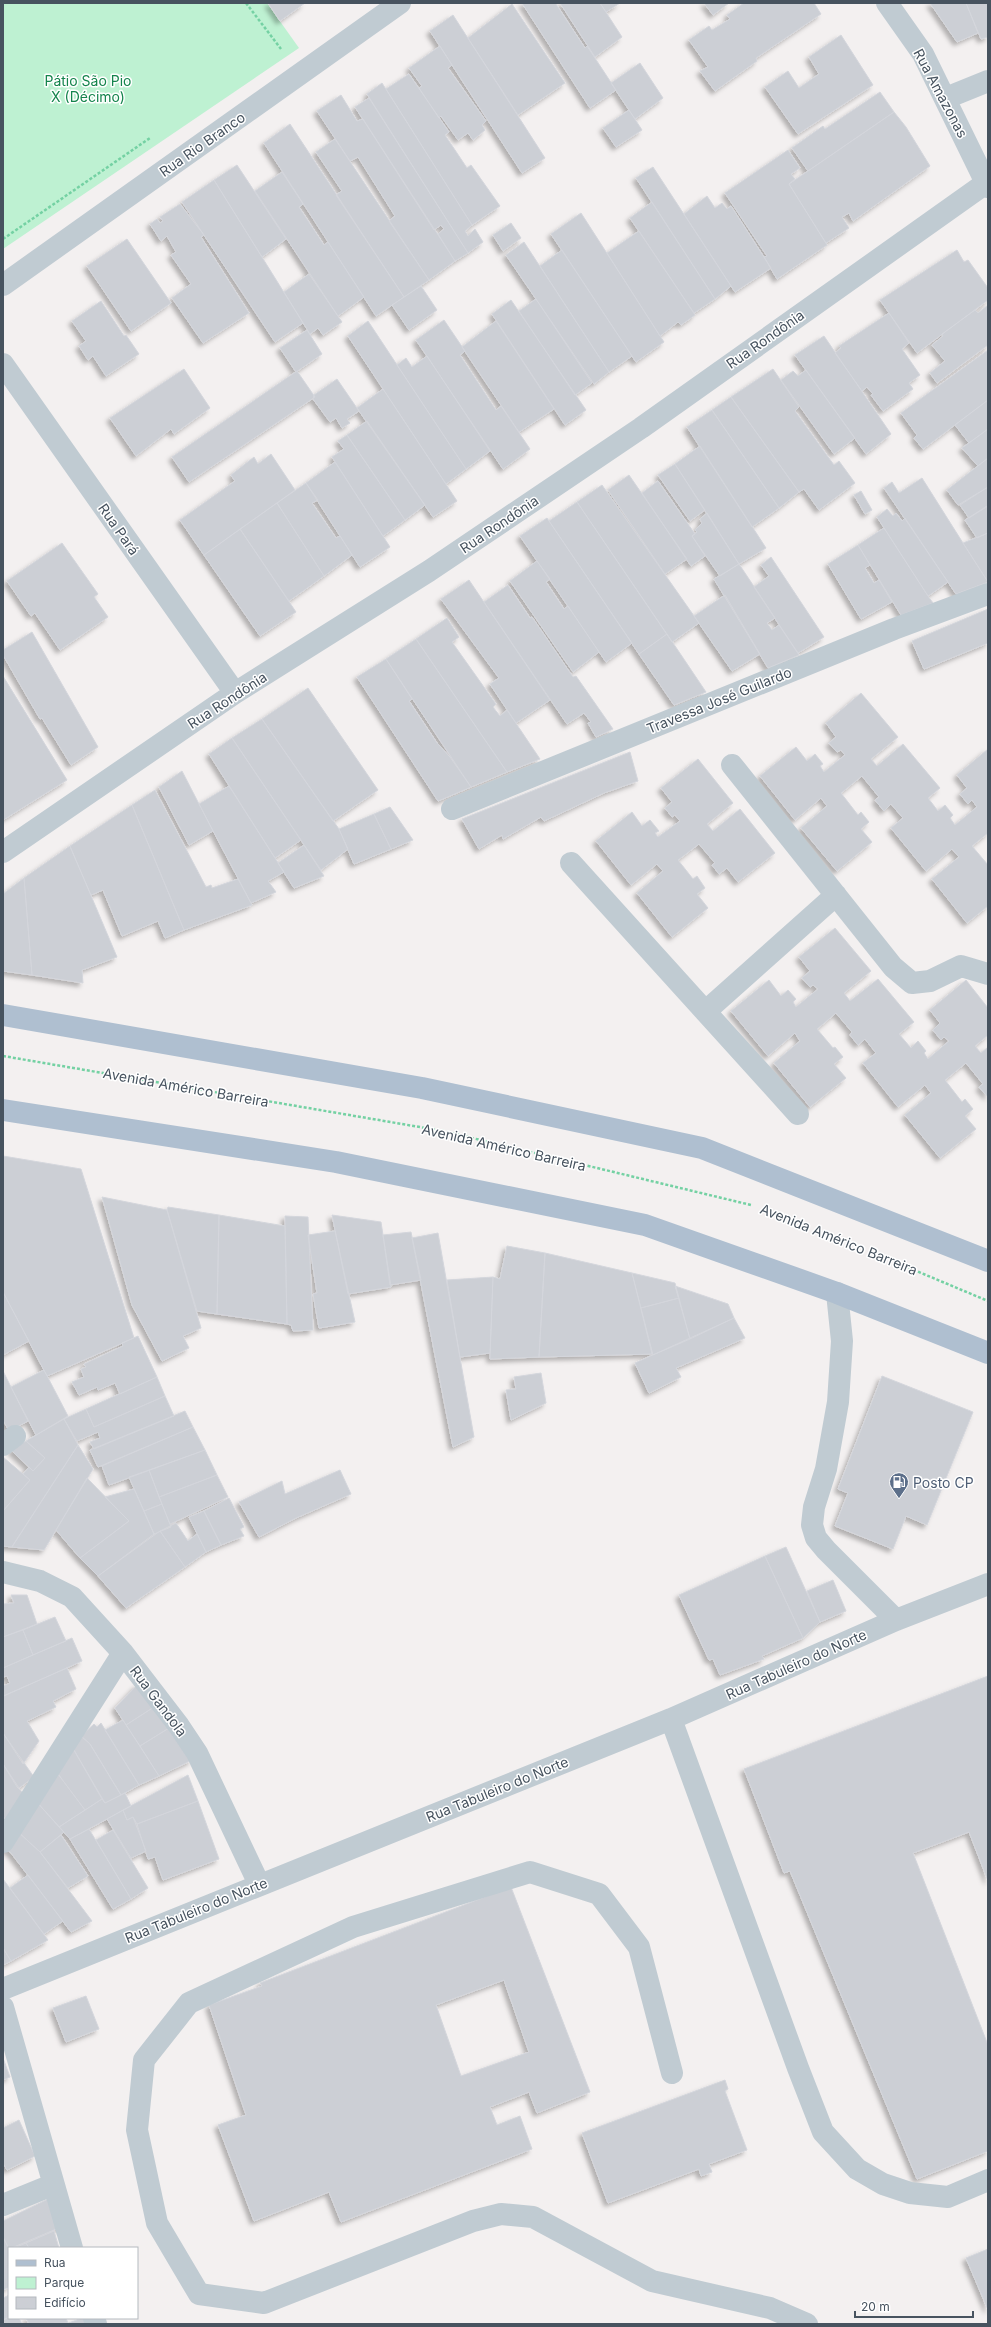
<svg xmlns="http://www.w3.org/2000/svg" width="991" height="2327" font-family="Inter,sans-serif">
<style>
.green{fill:#bef1d2}
.building{fill:#cccfd5;stroke:#d4d6dc;fill-rule:evenodd;filter:url(#shadow)}
.lines{fill:none;stroke-linecap:round;stroke-linejoin:round}
.path{stroke:#74d1a3;stroke-width:2.5;stroke-dasharray:3 2;stroke-linecap:butt}
.minor{stroke:#c0cbd2;stroke-width:22}
.major{stroke:#afbfd0;stroke-width:22}
.labels{text-anchor:middle;dominant-baseline:central;stroke-width:3;stroke-linejoin:round;paint-order:stroke}
.park-label{font-size:14px;fill:#14844c;stroke:#fff}
.street-label{font-size:14px;fill:#47535f;stroke:#fff}
.service-label{font-size:14px;fill:#4e5e75;stroke:#fff;text-anchor:start}
</style>
<defs>
<filter id="shadow"><feDropShadow dx="-3.5" dy="3.5" stdDeviation="2" flood-color="#0004"/></filter>
</defs>
<rect width="100%" height="100%" fill="#f3f0f0"/>
<path class="green" d="M3,3H267L299,48L3,249Z"/>
<path class="building" d="M268,3H305L280,21Z
M522,3H558L556,4L585,48L587,46L616,90L590,108Z
M560,3H600L622,37L595,57Z
M600,3H620L606,12Z
M704,3H729L713,15Z
M744,3H814L821,14L756,58L757,61L715,91L700,71L708,67L689,40L709,26L712,30L730,19L727,15Z
M930,3H966L978,33L957,42Z
M966,3H988V37L981,39Z
M512,4L565,83L518,115L468,38Z
M453,15L545,158L522,173L430,31Z
M841,35L873,85L798,134L765,87L788,71L799,88L819,74L809,57Z
M440,46L452,65L448,68L486,121L482,125L485,130L473,140L468,133L458,140L441,116L439,118L419,88L422,86L409,68Z
M640,63L663,98L635,119L611,83Z
M409,74L449,132L445,135L467,168L471,165L500,206L472,225L386,89Z
M382,83L472,225L465,231L468,236L475,229L483,242L468,253L367,94Z
M880,92L894,112L808,171L792,148L823,126L825,129Z
M341,95L357,121L363,119L455,261L429,280L389,221L395,216L358,157L350,161L317,111Z
M369,98L468,253L455,261L438,234L444,229L441,225L434,230L355,107Z
M629,110L642,130L616,147L603,128Z
M894,112L906,127L930,166L853,221L849,213L842,217L849,228L826,243L789,184Z
M290,124L404,297L376,316L264,143Z
M335,139L429,280L404,297L336,195L342,191L316,152Z
M788,150L800,168L791,174L795,179L789,184L827,245L777,279L764,257L767,256L725,193Z
M237,165L286,239L262,257L214,180Z
M653,167L731,286L715,299L636,178Z
M282,172L303,204L299,207L324,245L328,242L364,297L338,316L255,191Z
M214,180L303,323L275,342L182,202Z
M707,196L715,208L722,203L727,209L731,206L771,268L735,292L684,214Z
M652,202L715,299L694,313L630,218Z
M180,204L204,235L201,237L249,313L203,343L172,298L191,284L171,255L176,252L167,236L161,241L150,224L157,219L160,223L163,221L160,217Z
M581,213L664,342L636,362L551,234Z
M511,223L521,238L503,251L493,235Z
M639,231L695,315L681,325L678,322L660,336L607,253Z
M127,239L171,303L131,331L87,266Z
M524,242L609,372L594,384L506,255Z
M562,250L632,356L609,372L540,266Z
M957,250L964,262L968,260L988,288V300L917,353L880,300Z
M309,274L342,322L323,335L318,328L310,334L284,292Z
M421,286L437,310L409,330L392,305Z
M536,299L592,383L575,395L519,311Z
M511,300L586,410L565,425L492,314Z
M101,301L124,336L126,335L139,354L106,376L93,356L88,360L79,346L86,341L72,321Z
M988,305V345L937,383L930,373L945,361L932,345L943,336L942,334L975,310L978,313Z
M889,313L909,343L902,349L920,375L909,383L913,389L883,411L871,395L873,394L867,387L862,391L835,353L841,348L839,346Z
M444,320L465,351L460,355L496,410L501,406L530,449L503,469L416,340Z
M368,321L466,469L446,484L348,336Z
M496,321L554,409L519,432L462,347Z
M307,330L322,354L296,372L280,348Z
M824,336L891,434L866,454L795,355Z
M988,350V400L923,449L914,438L917,435L901,413Z
M427,356L490,451L466,469L397,365L406,358L412,367Z
M184,369L210,408L174,434L171,429L136,456L110,418Z
M773,369L799,407L795,411L834,465L839,461L855,483L819,510L804,489L799,492L731,397Z
M806,370L855,438L834,454L781,380L793,371L798,376Z
M297,371L315,397L189,482L172,457Z
M337,379L359,411L347,419L350,423L342,428L336,418L330,422L313,399L314,395Z
M383,389L457,501L433,517L357,408Z
M731,397L799,492L779,508L712,410Z
M988,400V429L969,443L955,425Z
M712,410L779,508L752,527L687,427Z
M367,421L425,505L405,520L347,435Z
M988,429V458L978,466L962,448Z
M347,435L405,520L383,536L332,457L344,449L338,441Z
M700,446L766,548L739,564L675,464Z
M271,454L295,490L204,555L180,520L235,481L231,475L254,457L258,464Z
M988,458V487L958,505L947,490Z
M335,462L390,547L360,567L306,483Z
M675,464L705,510L690,521L658,475Z
M629,475L687,559L665,574L608,490Z
M922,478L963,543L988,582L956,594L884,488L892,482L899,493Z
M658,481L695,534L692,536L705,556L691,566L642,493Z
M306,483L318,500L312,503L336,538L340,536L352,555L324,576L277,503Z
M602,485L699,623L672,642L577,502Z
M988,487V506L969,518L960,505Z
M861,491L872,510L865,514L854,495Z
M577,502L667,634L639,654L549,521Z
M277,503L324,576L289,601L240,529Z
M987,506L988,533L977,538L965,520Z
M887,509L893,516L896,513L902,521L905,518L948,582L928,596L877,517Z
M707,513L739,564L720,576L692,536L697,532L695,530L702,523L700,519Z
M547,518L632,643L606,662L520,536Z
M884,528L928,596L933,603L901,615L858,545Z
M240,529L296,612L260,636L204,555Z
M988,533V582L963,543Z
M62,543L98,594L94,597L108,617L60,650L35,613L31,616L7,581Z
M858,545L870,565L865,568L874,583L879,580L892,602L861,619L828,564Z
M771,557L824,637L798,653L754,587L769,576L761,565Z
M537,561L550,579L546,582L564,609L568,606L599,652L573,672L510,581Z
M739,564L775,618L767,623L772,630L779,625L799,655L768,668L714,579Z
M469,580L550,700L516,723L490,684L499,678L441,599Z
M508,585L530,618L532,617L573,677L576,676L613,729L596,737L588,723L591,722L584,713L567,724L484,602Z
M725,595L760,654L732,671L694,616Z
M988,609V643L924,669L912,641Z
M447,618L459,637L452,642L496,704L493,707L500,716L507,710L540,759L507,772L416,639Z
M32,632L98,747L71,765L42,718L40,719L3,655V650Z
M667,634L706,692L674,705L639,654Z
M416,639L485,740L507,772L471,787L386,659Z
M386,659L412,699L409,701L437,743L450,757L471,787L438,801L357,677Z
M3,676L67,780L3,820Z
M308,688L378,790L333,821L262,719Z
M861,693L898,737L871,759L877,766L903,744L940,788L928,798L938,811L945,805L953,815L950,818L955,825L977,807L972,800L968,804L960,794L967,788L957,775L988,749V833L972,846L988,865V906L967,923L932,879L959,857L952,849L926,871L891,828L903,818L891,804L884,811L875,800L879,797L862,776L841,793L858,815L861,812L869,822L861,829L872,842L837,871L801,828L827,806L821,798L795,820L760,776L796,747L807,761L815,754L823,764L820,766L824,772L845,755L841,750L837,752L829,743L836,737L826,723Z
M262,719L339,829L348,849L321,870L232,738Z
M232,738L301,840L275,858L209,754Z
M630,752L638,781L604,793L544,821L541,817L503,839L502,835L479,849L462,819Z
M698,759L733,803L707,824L713,831L740,809L775,853L738,882L727,868L719,874L712,865L715,863L699,844L678,860L693,879L697,876L705,888L697,894L708,908L672,937L637,893L663,871L657,864L631,885L596,841L632,812L642,826L650,820L659,831L655,833L658,837L680,821L675,815L672,817L665,808L672,802L661,788Z
M182,771L213,831L189,845L159,787Z
M229,786L284,872L268,881L276,892L251,903L199,804Z
M155,790L206,887L211,885L212,888L238,879L252,905L184,930L132,805Z
M132,805L184,930L165,938L158,921L122,936L103,890L91,895L71,849L70,846Z
M390,807L413,840L391,849L374,814Z
M374,814L391,849L354,864L339,829Z
M304,845L324,876L294,888L278,863Z
M70,846L117,957L82,970L83,983L32,975L24,878Z
M24,878L32,975L3,971V894Z
M835,928L871,971L844,993L850,1001L878,979L914,1022L899,1034L911,1048L918,1041L926,1051L924,1053L928,1059L949,1041L944,1037L941,1040L933,1030L940,1023L930,1010L966,980L988,1008V1035L975,1046L981,1053L988,1047V1097L979,1087L983,1084L966,1063L945,1080L962,1102L965,1099L973,1109L965,1116L976,1129L940,1158L905,1115L931,1093L925,1085L898,1107L863,1063L876,1053L865,1039L858,1045L850,1035L852,1032L836,1013L817,1029L833,1048L835,1047L843,1057L834,1064L846,1078L810,1107L774,1063L800,1041L795,1033L768,1056L731,1011L769,980L781,996L788,990L796,999L793,1002L796,1007L818,989L813,985L810,987L802,978L810,971L799,957Z
M3,1156L81,1169L134,1338L47,1376L3,1292Z
M102,1197L167,1210L201,1328L183,1336L189,1348L162,1361L132,1305Z
M168,1207L219,1215L217,1314L197,1311L167,1210Z
M219,1215L285,1226L287,1324L217,1314Z
M332,1215L381,1222L391,1287L348,1294Z
M285,1216L308,1217L313,1330L293,1331L291,1325L287,1324Z
M335,1231L355,1322L319,1328L313,1294L317,1293L308,1235Z
M411,1232L421,1280L390,1285L383,1235Z
M438,1233L474,1437L453,1447L412,1238Z
M507,1246L545,1253L539,1357L490,1359L493,1277L500,1279Z
M545,1253L632,1273L652,1354L539,1357Z
M632,1273L675,1283L679,1298L641,1308Z
M493,1277L490,1353L460,1357L447,1280Z
M675,1286L728,1304L734,1318L690,1339Z
M3,1292L29,1341L3,1355Z
M679,1298L690,1339L653,1355L641,1308Z
M734,1318L745,1338L676,1368L681,1377L649,1393L635,1363Z
M138,1336L157,1377L120,1394L115,1383L98,1390L97,1387L79,1395L72,1382L84,1377L81,1369L86,1367L84,1364L123,1346L122,1343Z
M44,1370L68,1416L36,1435L11,1387Z
M3,1371L28,1421L9,1431L3,1420Z
M541,1373L546,1403L511,1420L506,1390L516,1389L514,1377Z
M882,1376L973,1412L927,1525L906,1516L893,1549L835,1526L848,1493L838,1489Z
M157,1377L165,1396L94,1427L86,1409Z
M165,1396L174,1416L94,1449L90,1442L100,1438L98,1432L77,1441L64,1419L86,1409L94,1427Z
M185,1411L193,1427L98,1467L90,1450Z
M64,1419L78,1445L13,1545L12,1547L3,1546V1511L30,1480L23,1474L29,1467L33,1471L45,1458L26,1441Z
M193,1427L205,1450L109,1485L102,1466Z
M26,1441L45,1458L33,1471L11,1450Z
M78,1445L93,1469L44,1550L12,1547Z
M205,1450L217,1475L159,1497L149,1470Z
M3,1457L30,1480L3,1511Z
M149,1470L162,1504L144,1511L129,1477Z
M340,1470L351,1494L296,1518L259,1537L239,1502L282,1481L285,1494Z
M217,1475L228,1497L170,1524L159,1497Z
M87,1478L129,1521L80,1558L56,1530Z
M134,1489L154,1534L98,1576L80,1558L129,1521L105,1497Z
M229,1498L244,1527L240,1529L244,1536L221,1545L204,1511Z
M162,1504L171,1527L154,1534L144,1511Z
M204,1511L221,1545L206,1552L189,1517Z
M176,1523L188,1541L197,1534L206,1552L185,1567L160,1531Z
M160,1531L185,1567L126,1608L98,1576Z
M786,1547L820,1622L803,1638L765,1556Z
M765,1556L803,1638L762,1656L764,1659L720,1675L713,1659L709,1660L679,1595Z
M833,1580L846,1611L820,1622L807,1591Z
M11,1595H27L37,1624L3,1637V1604L14,1603Z
M55,1617L66,1641L33,1655L23,1630Z
M23,1630L33,1655L3,1668V1637Z
M72,1638L82,1661L4,1696L3,1686L10,1683L7,1676L3,1677V1668Z
M67,1668L76,1689L53,1701L56,1707L27,1721L39,1741L23,1764L3,1733V1696Z
M988,1676V1881L969,1832L913,1853L988,2045V2151L917,2179L790,1871L784,1873L744,1769Z
M138,1684L154,1707L126,1725L115,1708Z
M154,1707L169,1728L140,1746L126,1725Z
M123,1720L159,1776L139,1785L105,1730Z
M101,1723L139,1785L121,1795L90,1744L81,1736L94,1724L97,1727Z
M169,1728L192,1760L159,1776L140,1746Z
M3,1733L34,1777L19,1788L3,1764Z
M81,1736L90,1744L121,1795L105,1803L71,1745Z
M71,1745L102,1799L85,1810L55,1770Z
M3,1764L17,1787L28,1798L6,1820L3,1816Z
M55,1770L85,1810L59,1827L35,1800Z
M188,1775L198,1801L137,1824L133,1817L127,1820L123,1810Z
M125,1793L131,1806L70,1839L59,1827L102,1799L105,1803Z
M35,1800L64,1832L40,1852L16,1830Z
M198,1801L219,1859L163,1880L155,1857L148,1859L137,1824Z
M123,1810L127,1820L133,1817L146,1851L131,1858L107,1819Z
M89,1829L131,1899L113,1909L70,1839Z
M16,1830L40,1852L92,1921L71,1932L11,1853L4,1847Z
M113,1830L148,1888L131,1899L96,1840Z
M61,1835L88,1876L68,1888L40,1852Z
M28,1875L63,1921L44,1934L10,1888Z
M3,1879L48,1940L11,1961L3,1948Z
M511,1887L590,2092L537,2113L529,2092L490,2107L497,2125L520,2116L532,2149L341,2222L329,2192L254,2221L218,2125L246,2115L209,2005L262,1986L260,1983ZM504,1980L529,2052L461,2076L436,2005Z
M3,1948L11,1961L3,1965Z
M86,1996L99,2029L66,2042L53,2008Z
M3,2058L10,2077L3,2080Z
M725,2080L728,2089L725,2091L747,2150L709,2164L712,2172L701,2176L699,2169L608,2203L582,2133Z
M19,2120L35,2156L7,2170L3,2163V2128Z
M50,2198L61,2227L9,2249L3,2237V2221Z
M54,2231L59,2248H29L26,2243Z
M3,2237L9,2249V2287L3,2290Z
M26,2243L29,2248H14Z
M988,2249V2310L966,2258Z
M9,2295V2317L3,2320V2298Z
M9,2317L19,2318L22,2324H4L3,2320Z
M26,2318H66L68,2323L29,2324Z
M82,2318H87L89,2324H66Z"/>
<g class="lines">
<path class="path" d="M246,3L281,49
M3,239L150,138
M3,1056L443,1131L751,1205
M895,1262L988,1301"/>
<path class="minor" d="M887,3L923,54L988,187
M946,98L988,81
M3,285L400,3
M3,364L235,693
M732,765L893,967L912,983L930,981L961,966L988,974
M452,809L894,629L988,594
M3,852L235,693L429,571L641,428L986,183
M571,863L798,1114
M706,1011L836,895
M837,1293L842,1341L838,1402L826,1469L814,1507L812,1525L816,1538L826,1550L896,1620
M3,1445L15,1436
M3,1572L40,1581L72,1597L123,1653L179,1726L197,1753L259,1884
M671,1719L798,2068L823,2132L857,2169L883,2184L910,2193L948,2197L988,2180
M3,1842L123,1653
M3,1989L671,1719L896,1620L988,1584
M3,2007L72,2248
M672,2073L639,1947L599,1894L530,1872L353,1927L189,2003L144,2060L137,2130L157,2223L199,2294L264,2303L473,2221L501,2214L533,2217L652,2281L770,2308L807,2324
M3,2205L52,2185
M94,2318L96,2324"/>
<path class="major" d="M3,1015L422,1088L702,1148L988,1261
M3,1110L336,1162L645,1225L837,1293L988,1353"/>
</g>
<defs>
<g id="fuel-pin" transform="scale(1)"><path d="M0 17L-7.5 6A9.5 9.5 0 1 1 7.5 6Z" fill="#5c6f8a" stroke="#fff"/><path d="M-5.5-6h7V0h2V4h1.3V-2.5L3-4.5l.8-.8L6-3V5H2.5V1h-1V6h-7ZM-4.2-4.7v3.2H.2V-4.7Z" fill="#fff"/></g>
</defs>
<g fill-rule="evenodd">
<use href="#fuel-pin" x="899" y="1482"/>
</g>
<g class="labels">
<g class="park-label">
<text x="88" y="80">Pátio São Pio<tspan x="88" dy="16">X (Décimo)</tspan></text>
</g>
<g class="street-label">
<text transform="translate(941 93) rotate(62)">Rua Amazonas</text>
<text transform="translate(202 144) rotate(-35)">Rua Rio Branco</text>
<text transform="translate(765 339) rotate(-35)">Rua Rondônia</text>
<text transform="translate(499 524) rotate(-34)">Rua Rondônia</text>
<text transform="translate(119 529) rotate(55)">Rua Pará</text>
<text transform="translate(227 700) rotate(-33)">Rua Rondônia</text>
<text transform="translate(719 700) rotate(-22)">Travessa José Guilardo</text>
<text transform="translate(186 1087) rotate(10)">Avenida Américo Barreira</text>
<text transform="translate(504 1147) rotate(13)">Avenida Américo Barreira</text>
<text transform="translate(839 1239) rotate(22)">Avenida Américo Barreira</text>
<text transform="translate(796 1664) rotate(-24)">Rua Tabuleiro do Norte</text>
<text transform="translate(159 1701) rotate(53)">Rua Gandola</text>
<text transform="translate(497 1789) rotate(-22)">Rua Tabuleiro do Norte</text>
<text transform="translate(196 1910) rotate(-22)">Rua Tabuleiro do Norte</text>
</g>
<g class="service-label">
<text x="913" y="1482">Posto CP</text>
</g>
</g>
<rect width="991" height="2327" fill="none" stroke="#47535f" stroke-width="8"/>
<rect x="8" y="2247" width="130" height="72" fill="#ffffff" stroke="#b5babf"/>
<rect x="16" y="2260" width="20" height="6" fill="#afbfd0" stroke="#b5babf"/>
<text x="44" y="2267" font-size="12" fill="#47535f">Rua</text>
<rect x="16" y="2277" width="20" height="12" fill="#bef1d2" stroke="#b5babf"/>
<text x="44" y="2287" font-size="12" fill="#47535f">Parque</text>
<rect x="16" y="2297" width="20" height="12" fill="#cccfd5" stroke="#b5babf"/>
<text x="44" y="2307" font-size="12" fill="#47535f">Edifício</text>
<path d="M855 2311v6h118v-6" fill="none" stroke="#47535f" stroke-width="2"/>
<text x="861" y="2311" font-size="12" fill="#47535f" stroke="#ffffff" stroke-width="3" paint-order="stroke">20 m</text>
</svg>
